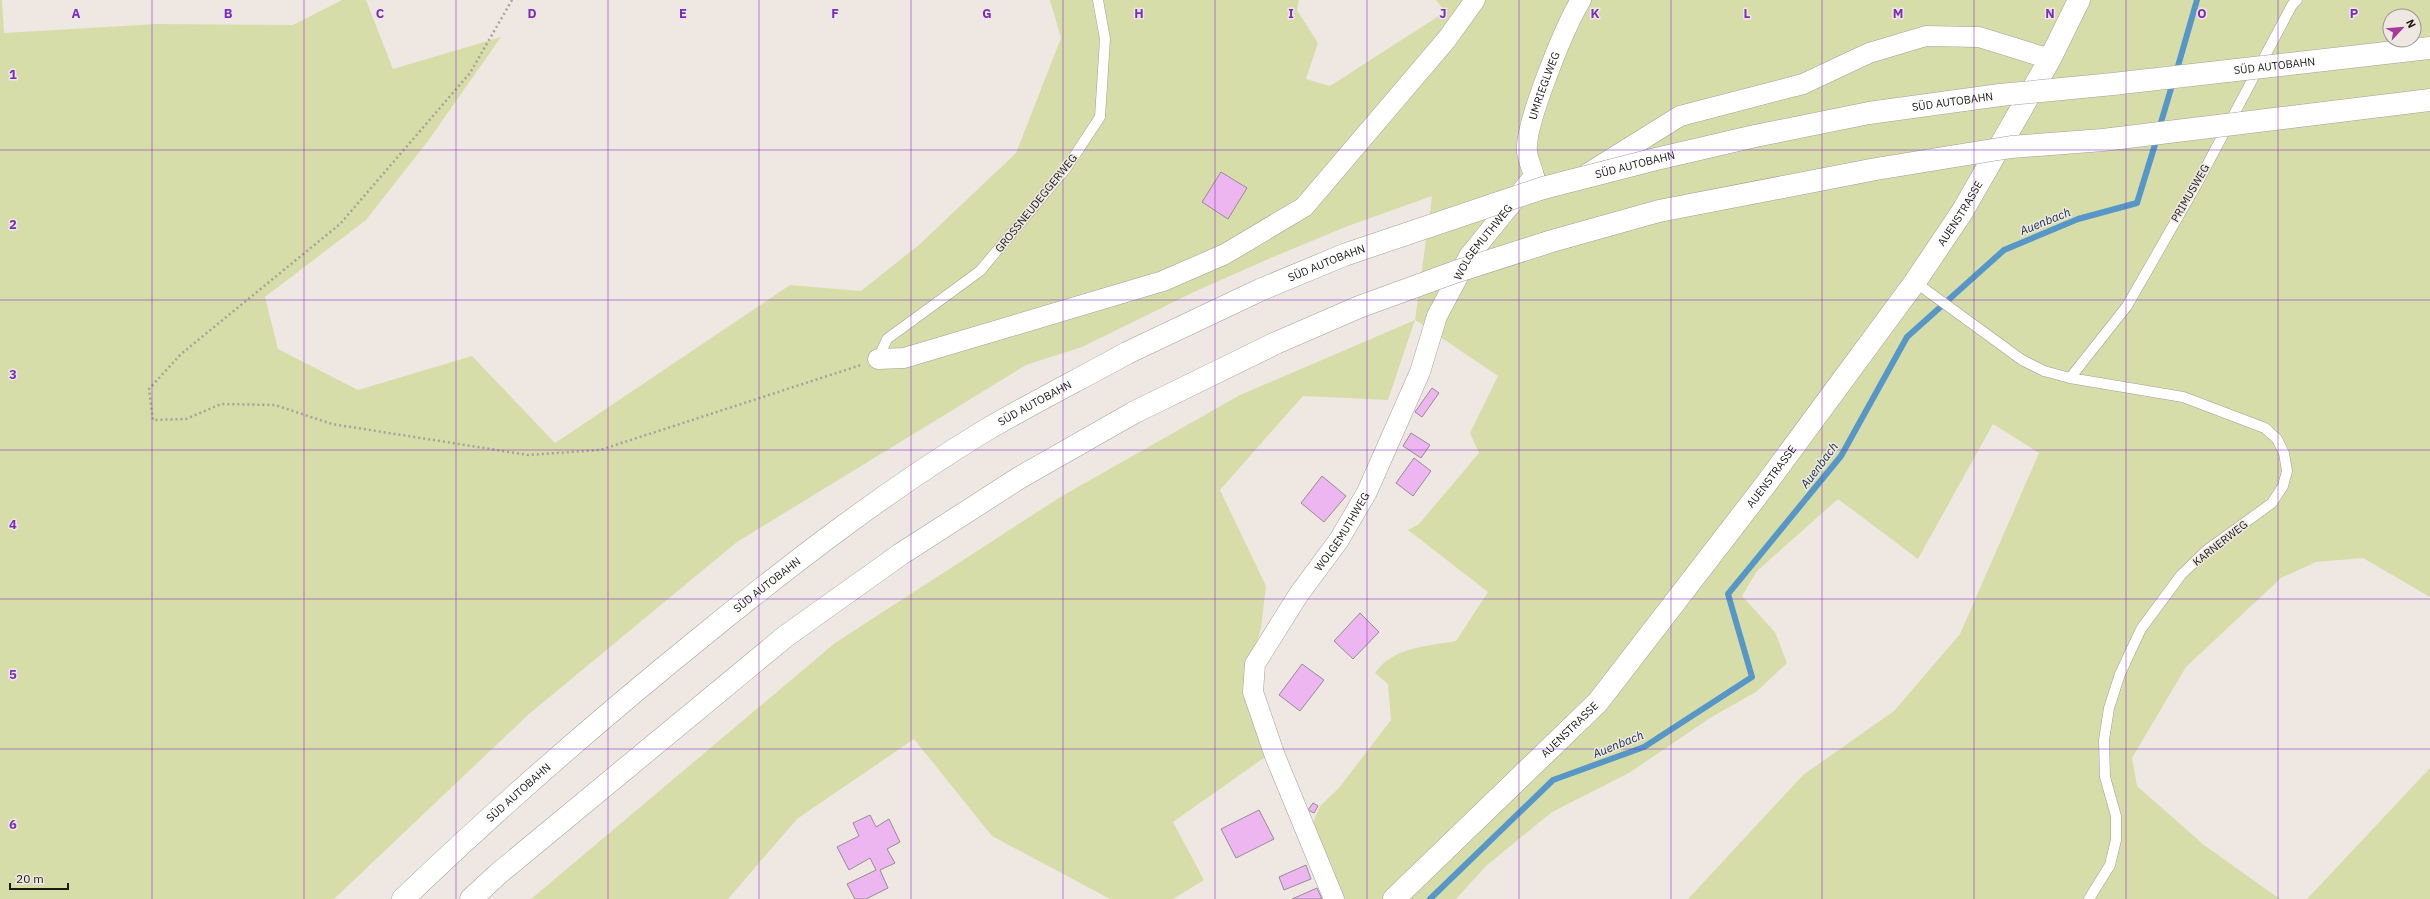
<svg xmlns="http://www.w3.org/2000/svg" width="2430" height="899" font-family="'IBM Plex Sans',sans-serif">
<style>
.green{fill:#d7dda9;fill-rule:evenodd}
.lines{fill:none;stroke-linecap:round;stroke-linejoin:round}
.stream{stroke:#5697c8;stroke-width:6}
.building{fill:#edb6f0;stroke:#938d93}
.lane-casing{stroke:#a49e98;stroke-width:11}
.street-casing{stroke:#a49e98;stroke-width:21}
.secondary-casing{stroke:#a49e98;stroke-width:23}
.highway-casing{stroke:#a49e98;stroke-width:23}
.path{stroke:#a6a19c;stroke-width:2.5;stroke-dasharray:2 3;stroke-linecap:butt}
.lane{stroke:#fff;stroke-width:10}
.street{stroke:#fff;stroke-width:20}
.secondary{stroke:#fff;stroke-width:22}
.highway{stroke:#fff;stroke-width:22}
.highway-bridge-casing{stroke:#a49e98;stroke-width:23;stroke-linecap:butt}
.highway-bridge{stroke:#fff;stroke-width:22}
.grid{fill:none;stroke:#7b2cbf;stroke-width:1;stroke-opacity:0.55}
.labels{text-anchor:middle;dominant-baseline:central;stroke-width:3;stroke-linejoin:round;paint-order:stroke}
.street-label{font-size:11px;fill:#1c1a17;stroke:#efe8e2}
.water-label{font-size:12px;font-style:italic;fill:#133045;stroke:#efe8e2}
.grid-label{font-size:13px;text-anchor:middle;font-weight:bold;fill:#7b2cbf;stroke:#efe8e2;stroke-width:3;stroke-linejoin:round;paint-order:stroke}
</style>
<rect width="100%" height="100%" fill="#efe8e2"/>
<path class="green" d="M0,0H2L4,33L157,24L293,25L342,0H366L393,69L501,37L428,141L366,220L265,297L278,349L358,390L472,356L555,443L790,285L861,291L920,244L1016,153L1061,38L1050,0H1299L1297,10L1318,43L1306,79L1330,86L1445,12L1436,0H2430V597L2363,558L2316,562L2281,578L2186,667L2132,758L2137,786L2204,845L2280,899H1688L1803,775L1894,711L1960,634L2039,453L1993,424L1918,559L1838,499L1757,571L1742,596L1775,632L1787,663L1756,692L1710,718L1629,773L1552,812L1486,866L1456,899H1342L1312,825L1320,806L1339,788L1391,720L1388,684L1375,673C1393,647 1427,646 1456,641L1488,592L1408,530L1419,524L1479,453L1470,433L1498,376L1415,320L1388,400L1303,396L1220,490L1266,586L1261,628L1247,678L1278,748L1173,822L1204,880L1173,899H1110L992,836L914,739L797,819L728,899H531L835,643L1062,496L1240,395L1415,320L1432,196L1348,226L1273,257L1196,291L1082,347L1026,365L737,542L529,714L334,899H0ZM2390,16H2414V40H2390Z
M2430,768V899H2307Z"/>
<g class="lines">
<path class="stream" d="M2176,73L2197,0
M2159,129L2173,82
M1430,899L1553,780L1644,747L1752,677L1728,594L1841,456L1907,337L2004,250L2078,219L2137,203L2157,138"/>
</g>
<path class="building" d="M1221,172L1247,188L1228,219L1202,202Z
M1432,388L1439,393L1422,417L1415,412Z
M1411,433L1430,445L1421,458L1403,446Z
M1414,458L1431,471L1413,496L1396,483Z
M1322,476L1346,496L1324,522L1301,503Z
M1360,613L1379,632L1353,659L1334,641Z
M1302,664L1324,680L1300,711L1279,695Z
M1313,803L1318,806L1314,813L1308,810Z
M1259,810L1274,839L1236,858L1221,829Z
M870,815L876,827L889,819L900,842L887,849L895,863L880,870L888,888L866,899H855L847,884L876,870L870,858L849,870L837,847L859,836L853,823Z
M1306,865L1311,879L1284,890L1279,877Z
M1317,888L1322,899H1292Z"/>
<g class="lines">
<g class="lane-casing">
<path id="lane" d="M1915,282L2022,360L2044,371L2070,378L2183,397L2265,428L2277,439L2284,453L2287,471L2283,486L2272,503L2207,550L2181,575L2141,629L2120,674L2109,708L2104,740L2105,777L2116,816V840L2110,865L2089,899
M878,359L887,339L980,271L1067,167L1100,117L1105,39L1098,0
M2070,378L2127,306L2198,182L2292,5L2297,0"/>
</g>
<g class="street-casing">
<g id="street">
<path d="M1587,174L1680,116L1803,84L1869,53L1926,36L1979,37L2050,59"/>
<path id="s1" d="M1534,176C1532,168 1528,160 1527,152C1524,125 1566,24 1581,0"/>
<path d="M878,359L904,358L1163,281L1225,254L1304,207L1447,39L1475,0"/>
<path id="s2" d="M1334,899L1275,756L1253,692L1255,664L1299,594L1339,540L1367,492L1420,372L1437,316L1469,256L1534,176"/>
</g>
</g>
<g class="secondary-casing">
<g id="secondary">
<path id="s3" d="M1394,899L1598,702L1766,484L1915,282L1962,212L2050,59L2079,0"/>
</g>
</g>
<g class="highway-casing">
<g id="highway">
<path id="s4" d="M403,899C500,806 601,718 705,634C795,561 887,490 986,430C1032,403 1080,379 1127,353"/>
<path d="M471,899L498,874L786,636L901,554L1019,478L1135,412"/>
</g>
</g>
<path class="path" d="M512,0L470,73L340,224L181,354L149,389L153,420L186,419L221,404L275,405L332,424L528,455L600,450L861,365"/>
<use href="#lane" class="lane"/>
<use href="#street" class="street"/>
<use href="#secondary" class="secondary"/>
<use href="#highway" class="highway"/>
<g class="highway-bridge-casing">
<g id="highway-bridge">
<path id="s5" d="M1127,353L1260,290L1344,255L1543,188L1652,160L1755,136L1869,113L2000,95L2113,84L2430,48"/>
<path d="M1135,412L1276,343L1359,307L1455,272L1552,241L1659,211L1876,169L2011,147L2103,140L2430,100"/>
</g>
</g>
<use href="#highway-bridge" class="highway-bridge"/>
</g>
<path class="grid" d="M152,0V899M304,0V899M456,0V899M608,0V899M759,0V899M911,0V899M1063,0V899M1215,0V899M1367,0V899M1519,0V899M1671,0V899M1822,0V899M1974,0V899M2126,0V899M2278,0V899M0,150H2430M0,300H2430M0,450H2430M0,599H2430M0,749H2430"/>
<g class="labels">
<g class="street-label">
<text stroke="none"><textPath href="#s5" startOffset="1191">SÜD AUTOBAHN</textPath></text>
<text stroke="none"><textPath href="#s1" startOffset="94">UMRIEGLWEG</textPath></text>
<text stroke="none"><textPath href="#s5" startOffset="867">SÜD AUTOBAHN</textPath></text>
<text stroke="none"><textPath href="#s5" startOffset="543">SÜD AUTOBAHN</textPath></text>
<text transform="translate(2190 193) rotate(-60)">PRIMUSWEG</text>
<text transform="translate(1036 203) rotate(-51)">GROSSNEUDEGGERWEG</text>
<text stroke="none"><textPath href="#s3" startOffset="892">AUENSTRASSE</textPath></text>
<text stroke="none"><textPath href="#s2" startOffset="733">WOLGEMUTHWEG</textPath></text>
<text stroke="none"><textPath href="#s5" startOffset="219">SÜD AUTOBAHN</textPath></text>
<text stroke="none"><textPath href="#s4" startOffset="805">SÜD AUTOBAHN</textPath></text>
<text stroke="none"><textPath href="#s3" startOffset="568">AUENSTRASSE</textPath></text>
<text stroke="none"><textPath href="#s2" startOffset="409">WOLGEMUTHWEG</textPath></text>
<text transform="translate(2220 543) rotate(-38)">KARNERWEG</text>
<text stroke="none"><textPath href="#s4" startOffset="481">SÜD AUTOBAHN</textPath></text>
<text stroke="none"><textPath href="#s3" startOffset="244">AUENSTRASSE</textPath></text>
<text stroke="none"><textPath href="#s4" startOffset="157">SÜD AUTOBAHN</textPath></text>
</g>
<g class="water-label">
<text transform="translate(2045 221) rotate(-22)">Auenbach</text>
<text transform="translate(1819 465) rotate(-53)">Auenbach</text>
<text transform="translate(1618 744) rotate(-22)">Auenbach</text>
</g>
</g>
<g class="grid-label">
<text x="76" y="18">A</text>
<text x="228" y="18">B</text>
<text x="380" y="18">C</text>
<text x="532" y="18">D</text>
<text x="683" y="18">E</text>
<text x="835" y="18">F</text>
<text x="987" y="18">G</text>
<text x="1139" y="18">H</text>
<text x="1291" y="18">I</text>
<text x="1443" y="18">J</text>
<text x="1595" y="18">K</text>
<text x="1747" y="18">L</text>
<text x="1898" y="18">M</text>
<text x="2050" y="18">N</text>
<text x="2202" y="18">O</text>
<text x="2354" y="18">P</text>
<text x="13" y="79">1</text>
<text x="13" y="229">2</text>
<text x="13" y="379">3</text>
<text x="13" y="529">4</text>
<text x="13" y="679">5</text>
<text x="13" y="829">6</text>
</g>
<g transform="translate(2402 28) rotate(64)"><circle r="19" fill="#efe8e2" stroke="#9b9691"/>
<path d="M0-3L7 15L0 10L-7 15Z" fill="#a73a99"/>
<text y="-6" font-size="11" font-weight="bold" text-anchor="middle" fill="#1c1a17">N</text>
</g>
<path d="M10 883v6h58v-6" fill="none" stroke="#1c1a17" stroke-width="2"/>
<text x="16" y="883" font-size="12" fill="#1c1a17" stroke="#efe8e2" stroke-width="3" paint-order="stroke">20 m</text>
</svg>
